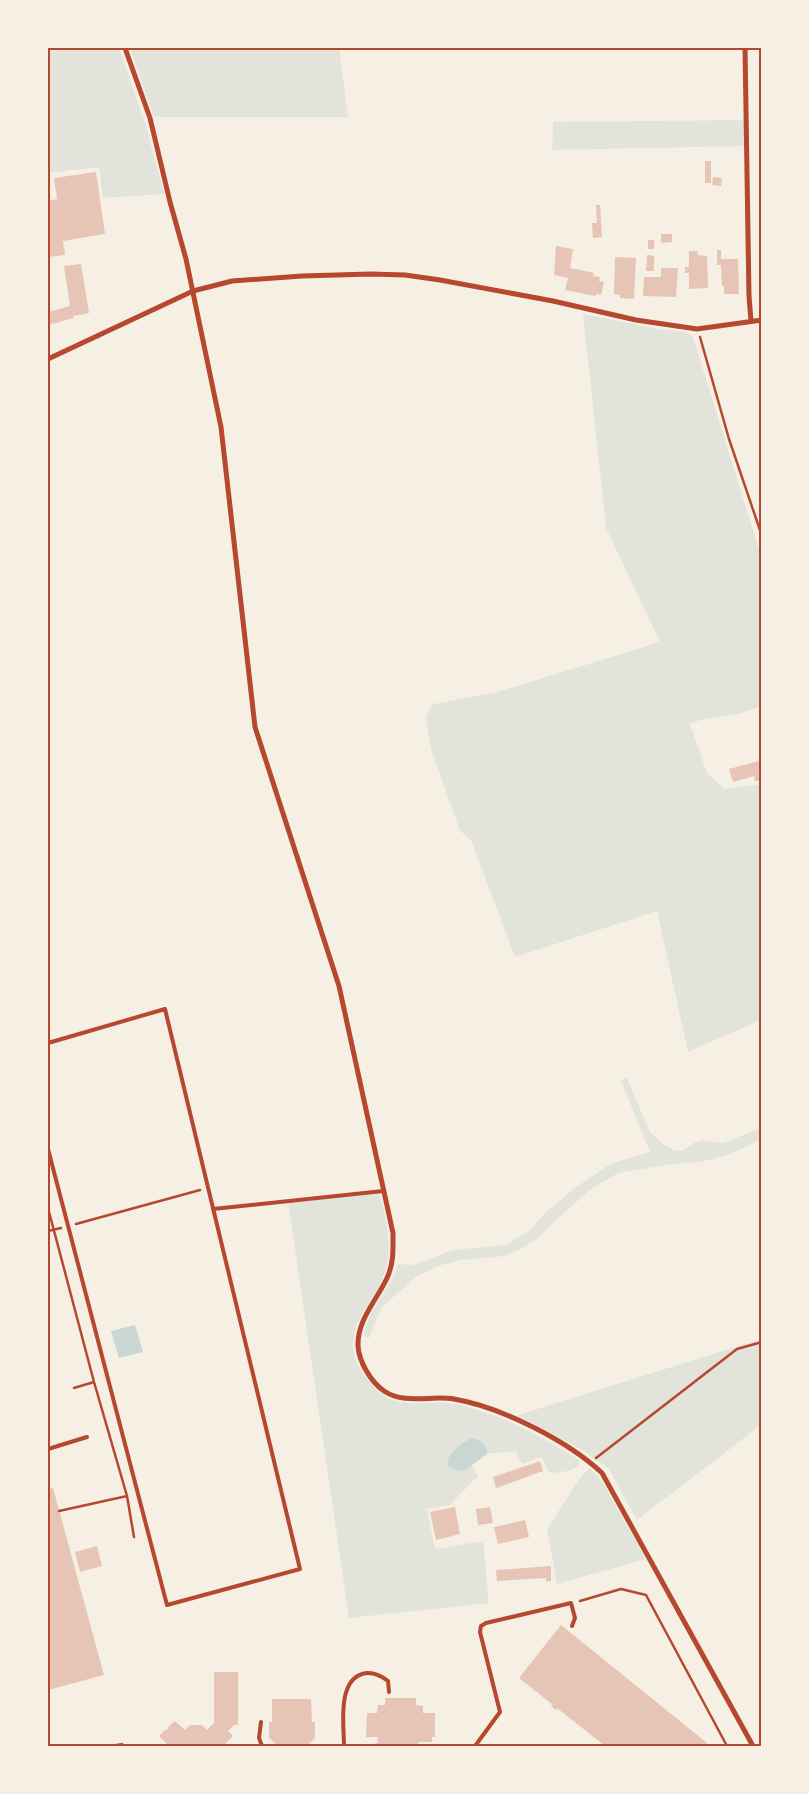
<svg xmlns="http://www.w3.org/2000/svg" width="809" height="1794" font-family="Rubik,sans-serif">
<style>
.green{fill:#e2e4dc}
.water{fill:#c9d6d2}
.building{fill:#e6c5b7}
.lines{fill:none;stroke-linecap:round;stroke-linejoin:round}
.path{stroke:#b5482f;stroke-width:2.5}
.service{stroke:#b5482f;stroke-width:4}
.minor{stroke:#b5482f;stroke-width:5}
.neatline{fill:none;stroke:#b5482f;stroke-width:2}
</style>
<rect width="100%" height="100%" fill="#f6efe4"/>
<path class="green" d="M48,48H119L146,126L164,194L103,198L99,167L49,173L50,194H48Z
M130,48H339L348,117H154Z
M744,120V146L552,150L553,122Z
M583,314L658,329L686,332L693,337L761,556V707C753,708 746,712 738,714C722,718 705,716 690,724L707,773L725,789L761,784V1020L688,1052L657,911L515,957L471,840L460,831L431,749L426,719L429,709L434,704L497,692L660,642L606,528Z
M627,1078L650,1132L664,1145L674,1150L682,1151L694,1143L702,1140L723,1143L761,1128V1140L730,1154L701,1162L672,1164L618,1173L591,1189L557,1219L538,1238L519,1250L505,1256L462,1260L441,1265L417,1276L381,1308L369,1338L364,1336C365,1317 382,1299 390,1282C394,1277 396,1270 398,1264L414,1265L452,1250L505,1245L528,1232L547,1211L575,1188L610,1164L650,1152L621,1081Z
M379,1191C388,1229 397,1257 375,1293C367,1306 356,1321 354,1337C351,1351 356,1365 365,1376C371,1383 378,1393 386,1397C404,1407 427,1402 446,1403C458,1404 472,1408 483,1412C516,1421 549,1442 578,1459L579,1464C572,1473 559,1472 549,1473L542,1457L522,1464L516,1452L488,1453C482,1424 456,1444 447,1460L467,1469L472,1465L478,1476L450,1505L427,1509L435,1549L483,1541L489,1603L349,1618L288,1201Z
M761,1339V1425L637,1520L609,1469L584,1451L518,1415Z
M590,1468L601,1480L646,1559L557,1584L547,1529L582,1475Z"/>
<path class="water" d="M135,1325L143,1352L119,1358L111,1331Z
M471,1438C481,1439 486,1443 488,1453L467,1469L458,1471L449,1467L447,1460C454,1449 460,1444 471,1438Z"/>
<path class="building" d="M705,161H711V183H705Z
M96,172L105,234L63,241L65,255L48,257V201L57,199L54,178Z
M713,177L722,178L721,186L712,185Z
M596,205H600L602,237L593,238L592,223H597Z
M661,234H672V242L661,243Z
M648,240H654V249H648Z
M556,246L573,249L570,268L594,273L593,276L600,277L599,281L604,282L601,295L596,294L595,296L565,290L568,278L554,275Z
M717,250H721V259H738L739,294H724V286H722L721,265H717Z
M689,251H697L698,255L707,256L708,288L689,289V273H685V267H689Z
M647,255L654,256V271H646Z
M615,257L636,258L634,299L620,298V295L614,294Z
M81,264L89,313L73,316L74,318L48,325V312L70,306L64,266Z
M661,268H678L676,297L643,296L644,277H661Z
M762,760V780L755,781L754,776L733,782L729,769Z
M540,1461L543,1471L496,1488L493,1477Z
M53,1488L104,1675L48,1690V1489Z
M455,1507L460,1534L436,1540L430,1512Z
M490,1507L493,1523L478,1525L476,1509Z
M525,1520L529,1537L498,1544L494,1527Z
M97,1546L102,1566L80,1572L75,1552Z
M551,1566V1581H546V1578L497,1581L496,1570Z
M561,1625L707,1743L704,1746H605L557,1708L556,1710L551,1706L552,1704L519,1678Z
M214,1672H238V1725H234L228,1731L233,1736L223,1746H169L159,1736L165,1730H167L169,1726L175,1721L185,1730L190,1725H202L207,1730L214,1723Z
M385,1698H416V1705L423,1706V1713H435V1737H432V1742H419L417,1746H375V1743H377L378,1737H366L367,1713H377L378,1705H385Z
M272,1699H311L312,1722H315V1738L307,1746H278L269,1738V1722H272Z"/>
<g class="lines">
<path class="path" d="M700,337L729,439L762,536
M48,1208L94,1382L127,1496L134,1537
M76,1224L200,1190
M48,1231L61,1228
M74,1388L94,1382
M596,1458L737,1349L762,1342
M59,1511L127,1496
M580,1601L621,1589L646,1595L727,1746"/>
<path class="service" d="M48,1043L165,1009L300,1569L167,1605L48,1149
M213,1209L383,1191
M48,1449L87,1437
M261,1722L259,1738L262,1746
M115,1746L122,1745
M344,1746C344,1726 337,1682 362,1674C372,1671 380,1675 388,1681L389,1692
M475,1746L500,1712L480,1632L481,1626L486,1623L571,1603L575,1618L572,1626"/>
<path class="minor" d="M125,48L150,118L170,202L186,259L221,427L255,727L339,986L393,1233C393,1249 394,1263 387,1278C377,1300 357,1320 358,1346C359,1362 371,1382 384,1391C405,1405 431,1395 454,1399C501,1407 568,1441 602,1473L753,1746
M745,48L749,296L751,321
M48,359L193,291L232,281L302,276L371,274L405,275L440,280L553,301L636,320L697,329L762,320"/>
</g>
<rect width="809" height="1794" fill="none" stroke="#f6efe4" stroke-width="98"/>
<rect x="49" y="49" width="711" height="1696" class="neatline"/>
</svg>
